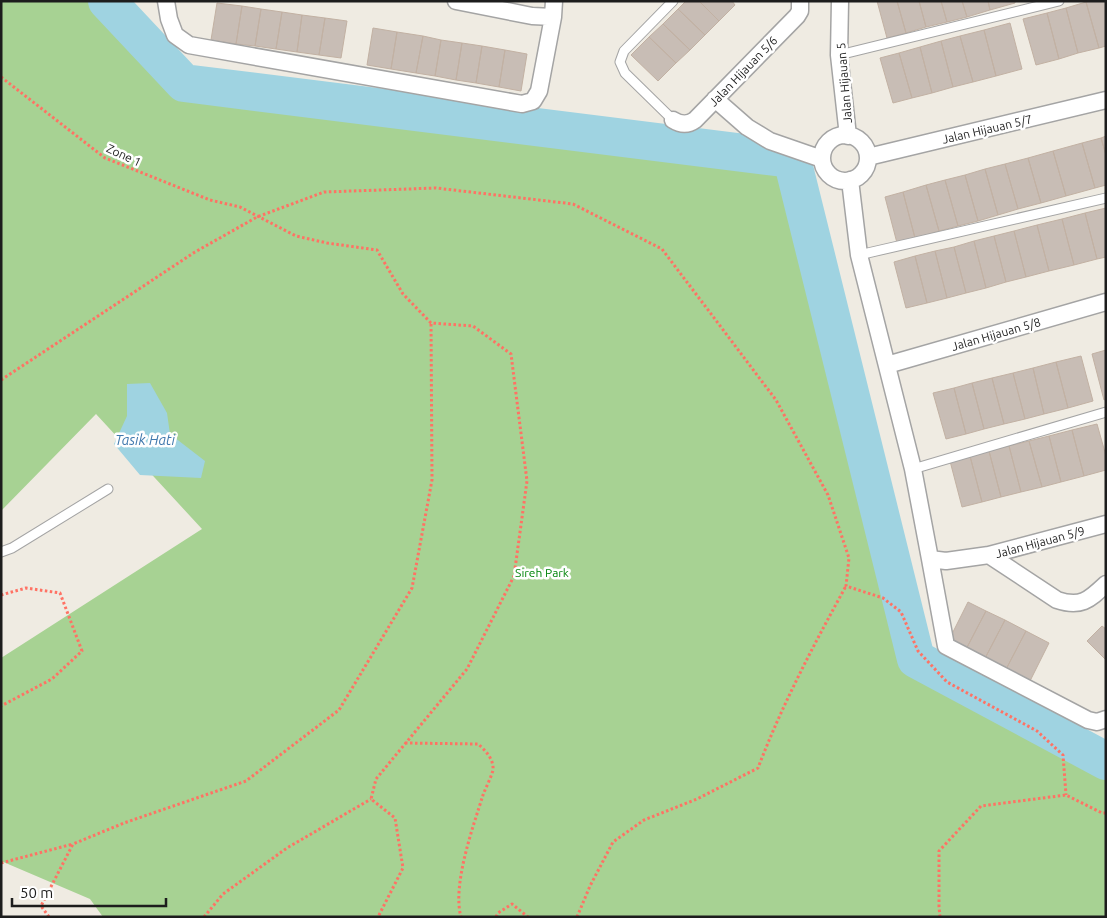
<svg xmlns="http://www.w3.org/2000/svg" width="1107" height="918" font-family="Ubuntu,sans-serif">
<style>
.forest{fill:#a7d293}
.water{fill:#9fd3e1}
.lines{fill:none;stroke-linecap:round;stroke-linejoin:round}
.river{stroke:#9fd3e1;stroke-width:38}
.building{fill:#c8bdb5;stroke:#c2b1a3}
.service-casing{stroke:#a4a4a4;stroke-width:11}
.minor-casing{stroke:#a4a4a4;stroke-width:19}
.path{stroke:#ff7264;stroke-width:3;stroke-dasharray:2.5 2.5;stroke-linecap:butt}
.service{stroke:#fff;stroke-width:9}
.minor{stroke:#fff;stroke-width:16}
.labels{text-anchor:middle;dominant-baseline:central;stroke-width:5;stroke-linejoin:round;paint-order:stroke}
.street-label{font-size:12px;fill:#1d1d1d;stroke:#fff}
.park-label{font-size:12px;fill:#02850b;stroke:#fff}
.water-label{font-size:14px;font-style:italic;fill:#4078ad;stroke:#fff}
</style>
<rect width="100%" height="100%" fill="#efebe2"/>
<path class="forest" d="M1,1H107L184,83L792,159L916,659L1106,761V917H103L90,899L1,861V658L202,529L96,414L1,511Z"/>
<path class="water" d="M150,383L167,413L170,434L205,461L201,478L140,475L114,444L127,416V384Z"/>
<g class="lines">
<path class="river" d="M107,1L184,83L792,159L916,659L1106,761"/>
</g>
<path class="building" d="M686,1H699L719,21L705,35L678,9Z
M699,1H732L735,5L719,21Z
M877,1H897L906,33L887,38Z
M897,1H919L926,27L906,33Z
M919,1H941L947,22L926,27Z
M941,1H962L967,17L947,22Z
M962,1H988L990,10L967,17Z
M988,1H1015V3L990,10Z
M1090,1H1106V46L1099,48L1086,2Z
M1086,2L1099,48L1078,53L1066,8Z
M217,3L242,6L236,44L211,40Z
M242,6L261,9L255,46L236,44Z
M1066,8L1078,53L1059,59L1047,13Z
M261,9L282,12L276,49L255,46Z
M678,9L705,35L690,50L663,24Z
M282,12L302,15L297,52L276,49Z
M1047,13L1059,59L1036,65L1023,19Z
M302,15L325,18L319,55L297,52Z
M325,18L347,21L341,58L319,55Z
M1010,23L1022,69L996,76L984,30Z
M663,24L690,50L676,63L649,37Z
M373,28L397,32L391,69L367,65Z
M984,30L996,76L973,82L960,36Z
M397,32L423,36L416,73L391,69Z
M423,36L441,40L435,76L416,73Z
M960,36L973,82L953,87L941,41Z
M649,37L676,63L658,81L631,55Z
M441,40L462,43L456,80L435,76Z
M941,41L953,87L932,93L920,47Z
M462,43L482,46L476,83L456,80Z
M482,46L505,50L499,87L476,83Z
M920,47L932,93L912,98L899,53Z
M505,50L527,54L521,91L499,87Z
M899,53L912,98L893,103L880,58Z
M1106,136V155L1101,138Z
M1101,138L1106,155V185L1095,188L1082,143Z
M1082,143L1095,188L1066,196L1053,151Z
M1053,151L1066,196L1041,203L1028,158Z
M1028,158L1041,203L1018,209L1005,164Z
M1005,164L1018,209L998,215L985,169Z
M985,169L998,215L978,221L965,175Z
M965,175L978,221L958,226L945,180Z
M945,180L958,226L939,231L926,185Z
M926,185L939,231L915,238L903,192Z
M903,192L915,238L897,243L885,197Z
M1106,208V257L1097,259L1085,213Z
M1085,213L1097,259L1074,265L1062,219Z
M1062,219L1074,265L1049,271L1037,225Z
M1037,225L1049,271L1026,277L1014,231Z
M1014,231L1026,277L1006,282L994,236Z
M994,236L1006,282L986,288L974,241Z
M974,241L986,288L966,293L954,247Z
M954,247L966,293L947,298L935,251Z
M935,251L947,298L927,303L915,256Z
M915,256L927,303L906,308L894,262Z
M1106,350V399L1104,400L1092,354Z
M1081,356L1093,401L1068,408L1056,362Z
M1056,362L1068,408L1044,414L1033,368Z
M1033,368L1044,414L1025,419L1013,373Z
M1013,373L1025,419L1004,424L992,378Z
M992,378L1004,424L984,429L972,383Z
M972,383L984,429L966,434L954,388Z
M954,388L966,434L946,439L933,393Z
M1097,424L1106,456V470L1084,476L1072,430Z
M1072,430L1084,476L1061,482L1049,436Z
M1049,436L1061,482L1042,487L1029,441Z
M1029,441L1042,487L1021,492L1009,446Z
M1009,446L1021,492L1001,497L989,451Z
M989,451L1001,497L982,502L970,456Z
M970,456L982,502L962,507L950,461Z
M968,602L986,611L963,655L946,646Z
M986,611L1005,620L982,664L963,655Z
M1005,620L1026,631L1003,675L982,664Z
M1102,626L1106,629V660L1087,641Z
M1026,631L1049,643L1027,687L1003,675Z"/>
<g class="lines">
<g class="service-casing">
<path id="service" d="M673,1L624,51L620,62L625,73L673,120
M839,55L1059,1
M859,255L1106,198
M913,469L1106,412
M1,552L12,548L108,489"/>
</g>
<g class="minor-casing">
<path id="minor" d="M166,1L169,19L175,35L189,45L522,104L533,101L539,91L553,17
M456,1L532,16L553,17L554,1
M840,1L839,55L848,136
M715,99L747,127L770,141L822,159
M673,120C681,125 688,125 695,120L797,16L800,11V1
M822 158a23 23 0 1 1 46 0a23 23 0 1 1-46 0Z
M868,157L1106,100
M850,180L859,255L913,469L930,559L946,561L989,555L1106,524
M887,365L1106,302
M989,555L1057,600C1081,608 1089,600 1106,584
M930,559L946,646L1088,720L1097,722L1106,719"/>
</g>
<path class="path" d="M1,77L105,158L210,200L240,207L296,236L327,243L377,250L403,294L431,323L473,326L511,354L527,481L514,576L467,669L376,779L371,799L395,818L403,868L378,917
M1,380L195,252L257,217L324,192L436,188L573,204L662,249L776,400L828,495L849,558L846,586L883,598L901,612L918,651L947,682L1037,731L1063,755L1066,795
M1,595L26,588L60,593L82,651L52,679L1,706
M405,743L478,744C485,750 494,759 493,770C491,778 486,787 483,795C473,827 452,885 461,917
M1,863L73,844
M49,917L41,906L73,844L124,823L246,781L339,710L412,588L432,480L431,323
M204,917L223,894L287,848L371,799
M496,917L498,913L512,904L528,917
M577,917L590,886L613,842L644,820L697,799L758,768C782,705 813,646 846,586
M940,917L939,907V851L981,806L1066,795L1102,813H1106"/>
<use href="#service" class="service"/>
<use href="#minor" class="minor"/>
</g>
<g class="labels">
<g class="street-label">
<text transform="translate(743 71) rotate(-46)">Jalan Hijauan 5/6</text>
<text transform="translate(844 83) rotate(-95)">Jalan Hijauan 5</text>
<text transform="translate(987 129) rotate(-13)">Jalan Hijauan 5/7</text>
<text transform="translate(124 155) rotate(25)">Zone 1</text>
<text transform="translate(996 334) rotate(-16)">Jalan Hijauan 5/8</text>
<text transform="translate(1040 542) rotate(-15)">Jalan Hijauan 5/9</text>
</g>
<g class="park-label">
<text x="542" y="572">Sireh Park</text>
</g>
<g class="water-label">
<text x="145" y="440">Tasik Hati</text>
</g>
</g>
<rect width="1107" height="918" fill="none" stroke="#1d1d1d" stroke-width="5"/>
<path d="M12 898v8h154v-8" fill="none" stroke="#1d1d1d" stroke-width="2.5"/>
<text x="20" y="898" font-size="15" fill="#1d1d1d" stroke="#ffffff" stroke-width="4" paint-order="stroke">50 m</text>
</svg>
